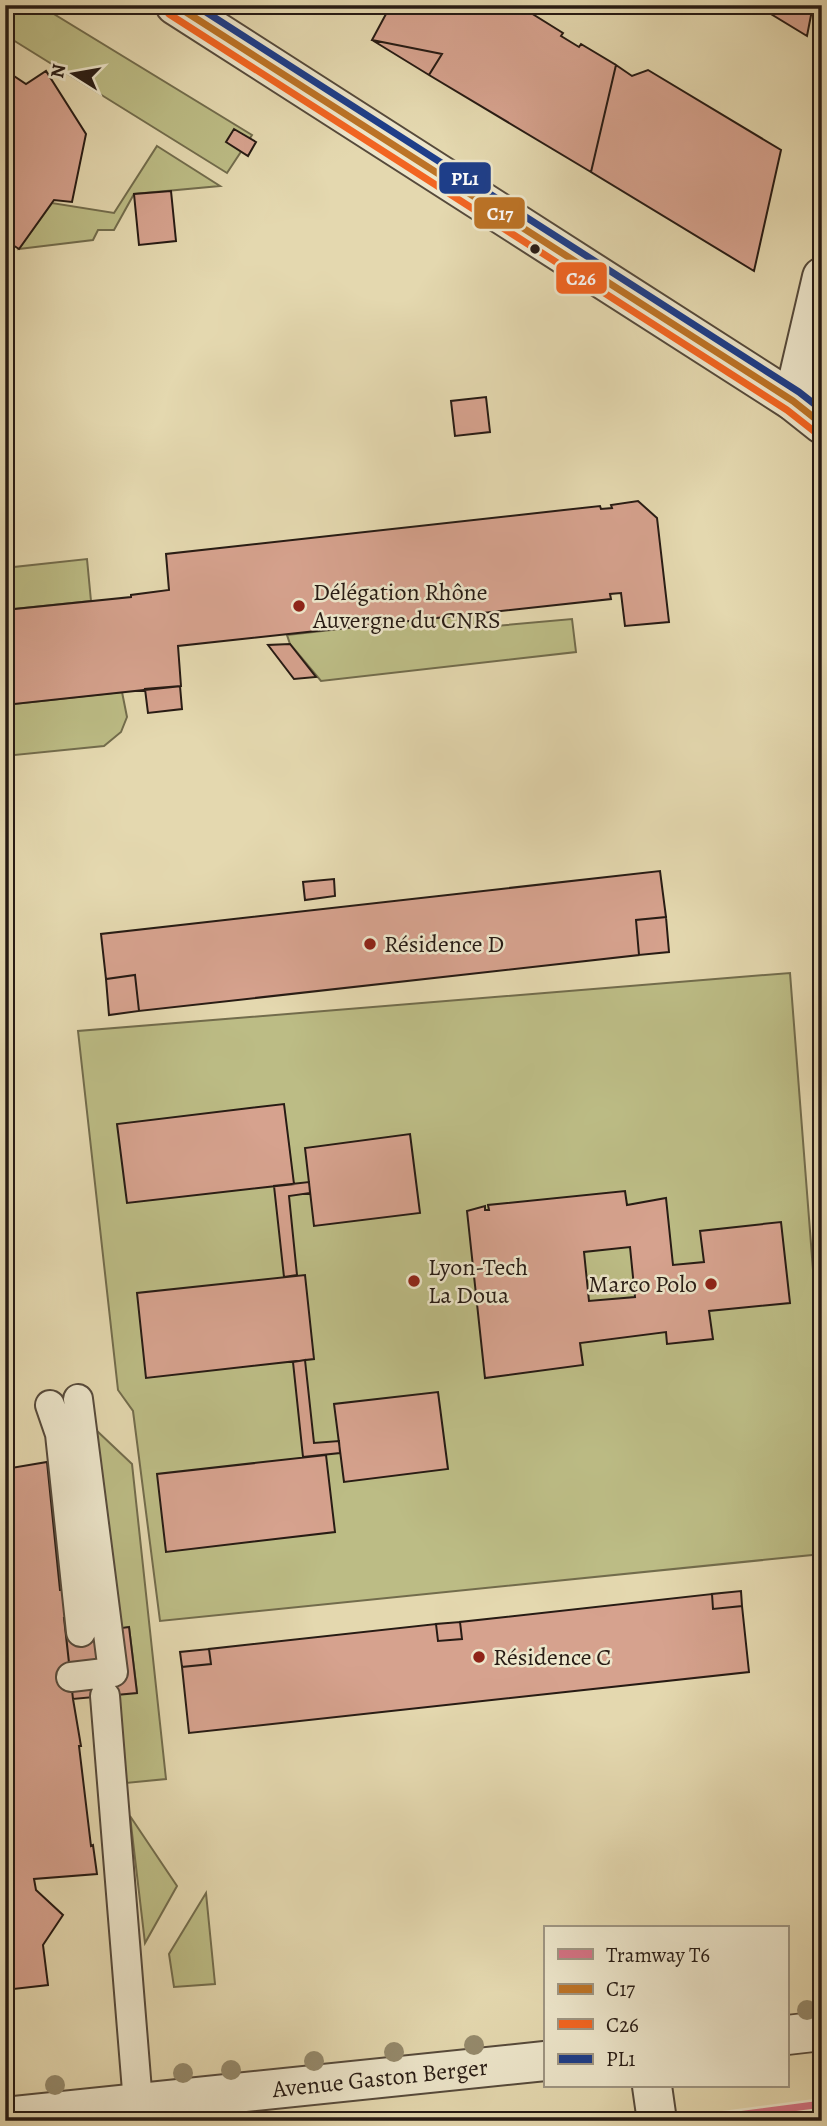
<svg xmlns="http://www.w3.org/2000/svg" width="827" height="2126" font-family="Alegreya,serif">
<style>
.green{fill:#bcbc85;stroke:#726c4c;stroke-width:2}
.building{fill:#d6a28e;stroke:#271b14;stroke-width:2;fill-rule:evenodd}
.lines{fill:none;stroke-linecap:round;stroke-linejoin:round}
.service-casing{stroke:#564a3b;stroke-width:32}
.minor-casing{stroke:#564a3b;stroke-width:42}
.tertiary-casing{stroke:#564a3b;stroke-width:42}
.service{stroke:#ede6cb;stroke-width:28}
.minor{stroke:#ede6cb;stroke-width:38}
.tertiary{stroke:#ede6cb;stroke-width:38}
.bus-1-casing{stroke:#ede6cb;stroke-width:12}
.bus-2-casing{stroke:#ede6cb;stroke-width:12}
.bus-3-casing{stroke:#ede6cb;stroke-width:12}
.bus-1{stroke:#bc7326;stroke-width:7}
.bus-2{stroke:#f26522;stroke-width:7}
.bus-3{stroke:#1e3e89;stroke-width:7}
.tram-1-casing{stroke:#ede6cb;stroke-width:12}
.tram-1{stroke:#d47284;stroke-width:7}
.tree{fill:#958a6c}
.bus-dot{fill:#271b14;stroke:#ede6cb;stroke-width:2.5}
.poi-dot{fill:#8f2418;stroke:#ede6cb;stroke-width:2.5}
.labels{text-anchor:middle;dominant-baseline:central;stroke-width:5;stroke-linejoin:round;paint-order:stroke}
.poi-label{font-size:24px;fill:#271b14;stroke:#ede6cb;text-anchor:start}
.street-label{font-size:24px;fill:#271b14;stroke:#ede6cb}
.line-badge{stroke:#ede6cb;stroke-width:2.5}
.badge-label{font-size:19px;text-anchor:middle;font-weight:bold;fill:#fff}
</style>
<rect width="100%" height="100%" fill="#e4d8af"/>
<filter id="stains"><feTurbulence type="fractalNoise" baseFrequency=".00286" numOctaves="4"/><feColorMatrix values="0 0 0 0 .2 0 0 0 0 .09 0 0 0 0 .02 0 0 0 .5 -.17"/></filter>
<radialGradient id="worn" r=".72"><stop offset=".6" stop-color="#630" stop-opacity="0"/><stop offset="1" stop-color="#630" stop-opacity=".3"/></radialGradient>
<path class="green" d="M5,5H39L252,135L227,173L5,35Z
M157,146L220,186L134,194L114,230H98L93,240L19,249L52,203L114,213Z
M87,559L91,601L5,610V568Z
M482,613L484,627L572,619L576,652L321,681L290,644L287,635Z
M122,692L127,717L121,732L104,746L5,756V705Z
M790,973L822,1386V1554L160,1621L133,1411L118,1390L78,1031Z
M96,1430L132,1464L166,1779L126,1783L114,1695L137,1692L129,1627L119,1629Z
M130,1816L177,1886L145,1943Z
M206,1893L215,1984L174,1987L169,1954Z"/>
<path class="building" d="M325,5H518L563,33L561,36L579,47L581,44L616,65L591,172L429,75L442,54L372,40L386,14H363Z
M756,5H813L807,36Z
M372,40L442,54L429,75Z
M616,65L632,76L648,70L781,150L754,271L591,172Z
M5,70L26,84L46,71L86,134L72,202L54,200L19,249L5,240Z
M234,129L256,142L248,156L226,142Z
M171,191L176,241L139,245L134,194Z
M486,397L490,432L455,436L451,401Z
M638,501L657,518L669,622L625,626L621,593L610,594L611,599L178,646L181,686L5,705V610L131,597V595L169,590L166,554L600,506L601,509L612,508L611,505Z
M290,644L316,677L294,679L268,645Z
M180,686L182,709L148,713L145,689Z
M660,871L666,917L636,920L639,955L139,1011L135,975L106,979L101,934Z
M334,879L335,896L305,900L303,882Z
M666,917L669,952L639,955L636,920Z
M135,975L139,1011L109,1015L106,979Z
M284,1104L294,1184L127,1203L117,1124Z
M410,1134L420,1213L314,1226L305,1148Z
M309,1182L310,1193L289,1196L297,1275L284,1277L274,1186Z
M625,1191L627,1205L666,1198L673,1265L704,1262L700,1231L781,1222L790,1303L709,1311L713,1339L667,1344L666,1332L580,1343L583,1365L485,1378L467,1211L485,1206V1210H489L488,1205ZM630,1247L635,1297L589,1301L584,1252Z
M305,1275L314,1359L146,1378L137,1293Z
M305,1360L314,1443L339,1441L340,1453L303,1457L293,1362Z
M438,1392L448,1469L344,1482L334,1404Z
M326,1455L335,1532L166,1552L157,1474Z
M47,1462L60,1590H63L66,1618H64L73,1699L81,1746H79L91,1846L93,1845L97,1874L34,1879L36,1890L63,1915L43,1945L48,1985L5,1990V1469Z
M741,1591L742,1606L713,1609L712,1594Z
M712,1594L713,1609L742,1606L749,1672L189,1733L182,1667L211,1664L209,1649L436,1624L438,1641L462,1639L460,1622Z
M460,1622L462,1639L438,1641L436,1624Z
M129,1627L137,1693L73,1699L66,1635Z
M209,1649L211,1664L182,1667L180,1652Z"/>
<g class="lines">
<g class="service-casing">
<path id="service" d="M50,1405L60,1434L81,1632
M71,1677L113,1672L78,1399
M105,1696L138,2103"/>
</g>
<g class="minor-casing">
<path id="minor" d="M793,401L822,277
M787,2035L822,2031
M652,2086L657,2121
M5,2117L545,2061"/>
</g>
<g class="tertiary-casing">
<path id="tertiary" d="M175,5L793,401L822,424"/>
</g>
<use href="#service" class="service"/>
<use href="#minor" class="minor"/>
<use href="#tertiary" class="tertiary"/>
<g class="bus-1-casing">
<path id="bus-1" d="M175,5L793,401L822,424"/>
</g>
<g class="bus-2-casing">
<path id="bus-2" d="M169,14L787,410L815,432"/>
</g>
<g class="bus-3-casing">
<path id="bus-3" d="M195,5L799,392L822,410"/>
</g>
<use href="#bus-1" class="bus-1"/>
<use href="#bus-2" class="bus-2"/>
<use href="#bus-3" class="bus-3"/>
<g class="tram-1-casing">
<path id="tram-1" d="M692,2121L822,2104"/>
</g>
<use href="#tram-1" class="tram-1"/>
</g>
<g class="tree">
<circle cx="807" cy="2010" r="10"/>
<circle cx="474" cy="2045" r="10"/>
<circle cx="394" cy="2052" r="10"/>
<circle cx="314" cy="2061" r="10"/>
<circle cx="231" cy="2070" r="10"/>
<circle cx="183" cy="2073" r="10"/>
<circle cx="55" cy="2085" r="10"/>
</g>
<circle class="bus-dot" cx="535" cy="249" r="6"/>
<g class="poi-dot">
<circle cx="299" cy="606" r="7"/>
<circle cx="370" cy="944" r="7"/>
<circle cx="414" cy="1281" r="7"/>
<circle cx="711" cy="1284" r="7"/>
<circle cx="479" cy="1657" r="7"/>
</g>
<g class="labels">
<g class="poi-label">
<text x="313" y="592">Délégation Rhône<tspan x="313" dy="28">Auvergne du CNRS</tspan></text>
<text x="384" y="944">Résidence D</text>
<text x="428" y="1267">Lyon-Tech<tspan x="428" dy="28">La Doua</tspan></text>
<text x="697" y="1284" text-anchor="end">Marco Polo</text>
<text x="493" y="1657">Résidence C</text>
</g>
<g class="street-label">
<text transform="translate(380 2078) rotate(-6)">Avenue Gaston Berger</text>
</g>
</g>
<g class="line-badge">
<rect x="438" y="161" width="54" height="34" rx="7" fill="#1e3e89"/>
<rect x="473" y="196" width="53" height="34" rx="7" fill="#bc7326"/>
<rect x="555" y="261" width="53" height="34" rx="7" fill="#f26522"/>
</g>
<g class="badge-label">
<text x="465" y="185">PL1</text>
<text x="500" y="220">C17</text>
<text x="581" y="285">C26</text>
</g>
<rect width="827" height="2126" fill="none" stroke="#e4d8af" stroke-width="28"/>
<rect x="7" y="7" width="813" height="2112" fill="none" stroke="#271b14" stroke-width="3.5"/>
<rect x="14" y="14" width="799" height="2098" fill="none" stroke="#271b14" stroke-width="2"/>
<rect x="544" y="1926" width="245" height="161" fill="#ede6cb" stroke="#9e9582" stroke-width="2"/>
<rect x="558" y="1949" width="35" height="10" fill="#d47284" stroke="#9e9582" stroke-width="2"/>
<text x="606" y="1962" font-size="21" fill="#271b14">Tramway T6</text>
<rect x="558" y="1984" width="35" height="10" fill="#bc7326" stroke="#9e9582" stroke-width="2"/>
<text x="606" y="1996" font-size="21" fill="#271b14">C17</text>
<rect x="558" y="2019" width="35" height="10" fill="#f26522" stroke="#9e9582" stroke-width="2"/>
<text x="606" y="2032" font-size="21" fill="#271b14">C26</text>
<rect x="558" y="2054" width="35" height="10" fill="#1e3e89" stroke="#9e9582" stroke-width="2"/>
<text x="606" y="2066" font-size="21" fill="#271b14">PL1</text>
<g transform="translate(74 74) rotate(281)" stroke="#ede6cb" stroke-width="5" paint-order="stroke">
<path d="M0-5L12 26L0 18L-12 26Z" fill="#271b14"/>
<text y="-10" font-size="19" font-weight="bold" text-anchor="middle" fill="#271b14">N</text>
</g>
<rect width="100%" height="100%" filter="url(#stains)"/>
<rect width="100%" height="100%" fill="url(#worn)"/>
</svg>
